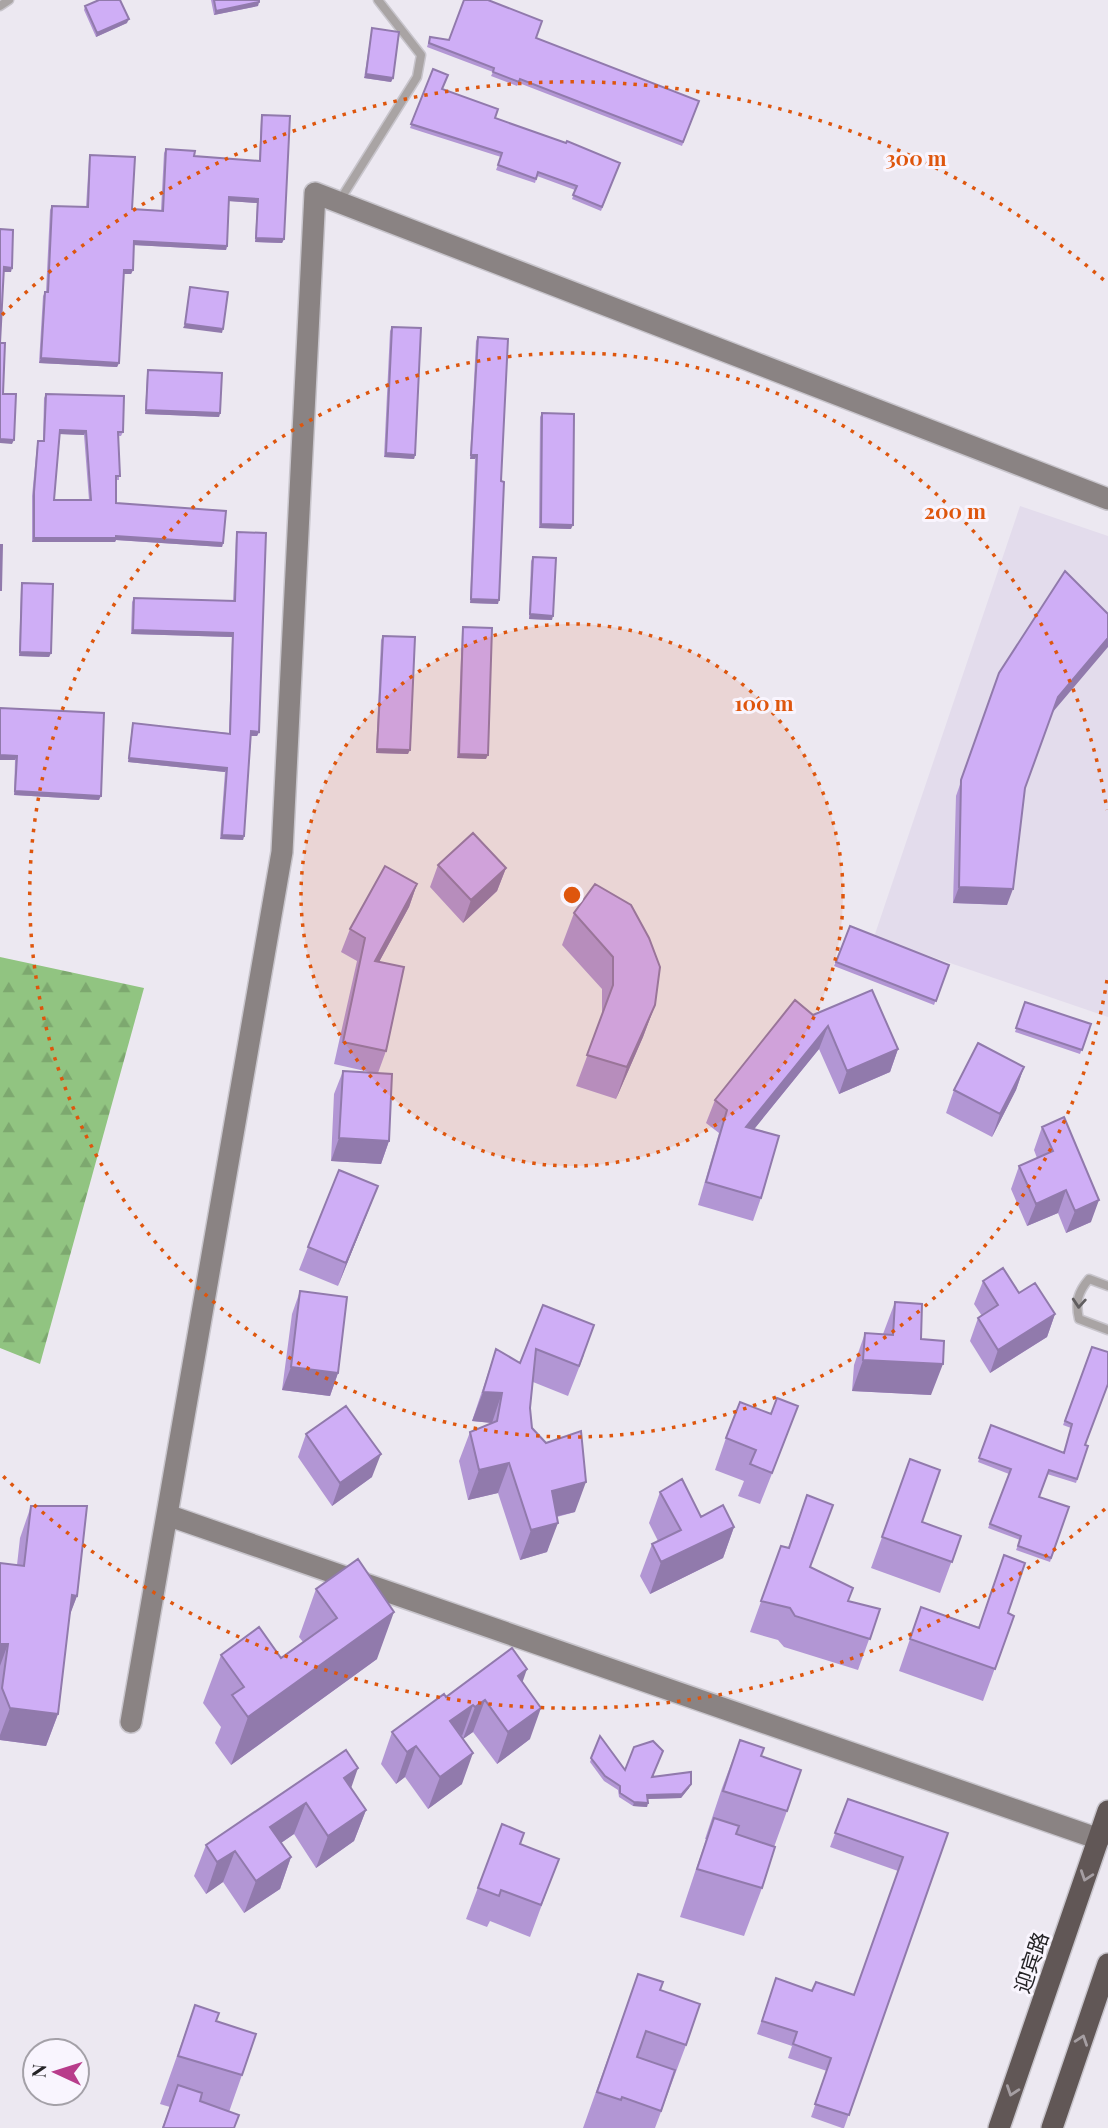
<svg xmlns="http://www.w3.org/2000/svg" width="1108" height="2128" font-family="'Playfair Display','Noto Sans SC',serif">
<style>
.built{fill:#e3dcec}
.forest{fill:url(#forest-firs)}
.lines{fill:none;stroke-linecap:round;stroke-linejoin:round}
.lane-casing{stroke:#c8c5cc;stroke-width:11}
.secondary-casing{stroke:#c8c5cc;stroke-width:24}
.highway-casing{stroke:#c8c5cc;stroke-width:24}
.lane{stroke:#a9a4a4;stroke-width:8}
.secondary{stroke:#8a8383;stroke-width:21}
.highway{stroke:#615756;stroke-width:21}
.wall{fill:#b296d4;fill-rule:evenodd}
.shaded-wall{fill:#917aac}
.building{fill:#cfaef6;stroke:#917aac;stroke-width:2;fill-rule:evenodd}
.oneway{stroke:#605d5f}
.oneway2{stroke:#a59ea2}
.ring{fill:none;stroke:#de560d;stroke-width:3.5;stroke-dasharray:3.5 7}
.labels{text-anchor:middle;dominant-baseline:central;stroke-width:6;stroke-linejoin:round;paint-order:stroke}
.street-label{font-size:21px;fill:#242326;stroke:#f9f5fe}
.centre{fill:#de560d;stroke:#f9f5fe;stroke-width:3.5}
.ring-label{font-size:21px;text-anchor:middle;font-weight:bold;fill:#de560d;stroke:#f9f5fe;stroke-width:6;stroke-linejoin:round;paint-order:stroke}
</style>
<defs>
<pattern id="forest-firs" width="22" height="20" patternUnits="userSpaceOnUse" patternTransform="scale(1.75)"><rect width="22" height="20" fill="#91c481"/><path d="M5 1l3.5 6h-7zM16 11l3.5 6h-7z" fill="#7da86f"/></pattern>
</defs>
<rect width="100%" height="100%" fill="#ece8f1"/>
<path class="built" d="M1020,506L1108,536V1017L874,937Z"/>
<path class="forest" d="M0,957L144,988L40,1364L0,1348Z"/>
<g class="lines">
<g class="lane-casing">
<path id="lane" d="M0,6L9,0
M340,200L417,77L421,55L378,0
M1108,1286L1089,1279C1078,1292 1075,1302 1079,1319L1108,1330"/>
</g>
<g class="secondary-casing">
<path id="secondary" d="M167,1515L1099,1839
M131,1722L282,852L315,193L1108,499"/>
</g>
<g class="highway-casing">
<path id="highway" d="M999,2128L1108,1811
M1052,2128L1108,1964"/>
</g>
<use href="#lane" class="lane"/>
<use href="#secondary" class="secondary"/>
<use href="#highway" class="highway"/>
</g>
<path class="wall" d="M211,0H259L258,6L214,15Z
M85,6L127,23L96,37L84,10Z
M372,28L393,78L391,82L364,78Z
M430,37L449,40L536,38L699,101L682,146L519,83L517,86L491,76L493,72L427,47Z
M433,69L442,89L495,118L620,163L601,211L572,199L575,190L537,176L535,183L496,170L501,157L410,128Z
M262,115L284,239L282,243L255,242L257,203L229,201L227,246L226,250L134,245L133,270L131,274H124L119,363L117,367L39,363L43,296L45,292H46L50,210L52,206L86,207L89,159L90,155L132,209L161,210L164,153L166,149L194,156L259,161L261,119Z
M392,327L415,455L414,459L384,457L390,331Z
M478,337L501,481L498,604L470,603L475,459H470L476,341Z
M148,370L220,413L219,417L145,414L147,374Z
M46,394L123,432L121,436H118L119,480H116V503L223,543L222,547L116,540L115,542H32V496L37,445L38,441H43L44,398ZM60,434L84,435L89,500H54Z
M542,413L571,529L539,528L540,417Z
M237,532L259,732L257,736H251L244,836L243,840L220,839L225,772L128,762L132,727L133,723L229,733L232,637L131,634L132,602L134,598L233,601L236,536Z
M533,557L552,620L529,619L531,561Z
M22,583L51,653L49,657L19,656L21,587Z
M463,627L486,759L457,758L462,631Z
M383,636L408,754L376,753L381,640Z
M999,673L1052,713L1025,788L1007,905L953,903L956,796Z
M0,708L99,800L14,795L15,760H0Z
M438,865L506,868L497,891L463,923L430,887Z
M417,884L409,907L379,962L386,1051L378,1073L389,1141L381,1164L331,1161L334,1094L343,1071L374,1073L334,1064L357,961L341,952L350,929Z
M574,913L655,1005L643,1037L616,1099L576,1086L602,1016V989L562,945Z
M850,926L949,965L934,1005L834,966Z
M1025,1002L1091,1024L1080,1054L1015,1032Z
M813,1015L898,1049L890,1072L839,1094L819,1049L754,1129L761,1198L753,1221L698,1205L719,1133L706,1123L715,1100Z
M1024,1067L1016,1090L992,1137L946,1113L954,1090Z
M1042,1127L1091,1222L1066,1233L1058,1213L1027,1226L1011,1189L1019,1166L1037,1158L1034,1150Z
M369,1209L338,1286L299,1270L308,1247Z
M983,1281L1019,1293L1055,1314L1047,1337L990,1373L970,1341L978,1318L982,1316L974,1304Z
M300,1291L338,1373L330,1396L282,1390L292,1314Z
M895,1302L921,1339L931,1395L852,1391L854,1365L865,1333L883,1334Z
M543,1305L584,1355L568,1396L533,1382L530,1408L532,1428L575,1512L557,1517L547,1552L520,1560L498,1493L468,1500L459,1461L470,1432L492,1423L472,1421L496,1349L520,1363Z
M1092,1347L1086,1445L1088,1446L1076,1483L1047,1474L1039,1497L1069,1507L1050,1562L1016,1550L1020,1540L988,1528L1009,1474L978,1462L991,1425L1064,1453L1071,1428L1063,1425Z
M306,1434L372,1477L332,1506L298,1457Z
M726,1438H786L760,1504L738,1496L744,1481L715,1470Z
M910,1459L922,1522L961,1536L940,1593L871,1568Z
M660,1492L701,1517L734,1527L723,1558L650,1594L640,1576L652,1544L658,1541L649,1523Z
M807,1495L810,1567L848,1601L880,1609L858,1670L784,1647L778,1640L750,1632L781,1546L788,1548Z
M31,1506L77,1596L69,1616L58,1714L46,1746L0,1740V1563L17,1565L20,1538Z
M1004,1555L1008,1613L1014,1616L983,1701L899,1671L921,1607L979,1627Z
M316,1589L377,1659L231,1765L215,1743L221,1727L203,1703L221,1655L281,1658L303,1642L299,1637Z
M523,1682L530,1739L497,1764L473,1732L463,1739L462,1784L428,1809L405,1777L396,1784L381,1764L392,1732L446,1697Z
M600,1736L625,1770L653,1777L689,1788L681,1798L648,1799L647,1807L633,1806L619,1797L618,1790L604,1781L590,1762Z
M740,1740L761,1756L787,1811L774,1847L762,1888L744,1936L680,1917L706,1839H705L722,1788Z
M346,1750L351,1788L366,1810L354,1841L316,1868L294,1834L281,1843L291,1857L280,1889L244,1913L223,1882L206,1894L194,1876L206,1845Z
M848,1799L948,1833L844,2128H842L811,2117L827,2071L788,2058L792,2046L757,2034L776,1978L812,1991L854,1995L898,1871L830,1847Z
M502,1824L520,1844L547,1891L530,1937L490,1921L487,1927L466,1919Z
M638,1974L660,1990L686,2045L655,2128H583Z
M195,2005L216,2021L242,2075L229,2112L234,2128H162L170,2107L160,2104Z"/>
<path class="shaded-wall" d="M259,2L258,6L214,15L216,11Z
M129,19L127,23L96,37L97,33Z
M366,74L393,78L391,82L364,78Z
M229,197L258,199L257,203L228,201Z
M256,238L284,239L282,243L255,242Z
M134,241L227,246L226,250L133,245Z
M4,267L12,268L11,272H2Z
M124,270H133L131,274H123Z
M185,324L223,329L222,333L183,328Z
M41,358L119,363L117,367L39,363Z
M146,410L220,413L219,417L145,414Z
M60,430L86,431L84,435L59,434Z
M0,439L14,440L12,444L0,443Z
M386,453L415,455L414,459L384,457Z
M471,455H477L475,459H470Z
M541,524L573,525L571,529L539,528Z
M116,536L223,543L222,547L116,540L115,542H32L34,538Z
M471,599L499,600L498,604L470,603Z
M530,614L553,616L552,620L529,619Z
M133,630L233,633L232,637L131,634Z
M1108,638V647L1052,713L1058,697Z
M20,652L51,653L49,657L19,656Z
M251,731L259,732L257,736H250Z
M377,749L410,750L408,754L376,753Z
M459,754L488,755L486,759L457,758Z
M0,755L17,756L15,760H0Z
M129,758L227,768L225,772L128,762Z
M15,791L101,796L99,800L14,795Z
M222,835L244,836L243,840L220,839Z
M506,868L497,891L463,923L471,900Z
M417,884L409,907L367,984L375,961Z
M959,887L1013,889L1007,905L953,903Z
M655,1005L643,1037L616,1099L627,1067Z
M828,1026L819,1049L738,1149L746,1127Z
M898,1049L890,1072L839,1094L847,1071Z
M1024,1067L1016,1090L992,1137L1000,1114Z
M339,1138L389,1141L381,1164L331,1161Z
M378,1186L369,1209L338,1286L346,1263Z
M1066,1190L1058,1213L1027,1226L1036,1204Z
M1099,1200L1091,1222L1066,1233L1075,1211Z
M1055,1314L1047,1337L990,1373L998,1350Z
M863,1360L943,1364L931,1395L852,1391Z
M291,1367L338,1373L330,1396L282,1390Z
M483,1392L502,1393L492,1423L472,1421Z
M381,1454L372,1477L332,1506L340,1483Z
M509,1463L498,1493L468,1500L479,1470Z
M586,1482L575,1512L541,1520L552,1491Z
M558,1523L547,1552L520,1560L531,1530Z
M734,1527L723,1558L650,1594L661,1562Z
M72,1595L77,1596L65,1628Z
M394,1612L377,1659L231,1765L248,1717Z
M0,1644H8L0,1666Z
M527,1669L516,1701L518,1676Z
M485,1700L473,1732L463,1739L475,1707Z
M473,1705L462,1736L450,1721Z
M10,1708L58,1714L46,1746L0,1740V1735Z
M541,1708L530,1739L497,1764L508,1732Z
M416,1746L405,1777L396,1784L407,1752Z
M473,1753L462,1784L428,1809L440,1777Z
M358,1768L347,1800L344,1778Z
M691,1784L689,1788L681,1798L646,1799L647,1795Z
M634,1802L648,1803L647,1807L633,1806Z
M306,1803L294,1834L259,1858L270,1827Z
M366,1810L354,1841L316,1868L328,1836Z
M235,1851L223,1882L206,1894L217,1862Z
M291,1857L280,1889L244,1913L256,1881Z"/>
<path class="building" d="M99,0H120L129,19L97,33L85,6Z
M214,0H259V2L216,11Z
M464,0H488L542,21L536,38L699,101L683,142L520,79L519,82L493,72L494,68L429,43L430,37L449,40Z
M372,28L399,32L393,78L366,74Z
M433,69L448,75L442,89L498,109L495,118L566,143L567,141L620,163L602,207L573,195L577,186L538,172L536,179L498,165L502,153L411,124Z
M262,115L290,116L284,239L256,238L258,199L229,197L227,246L134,241L133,270H124L119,363L41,358L45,292H48L52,206L88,207L90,155L135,157L132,209L163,211L166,149L195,151L194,156L260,161Z
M0,229L13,230L12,268L4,267L0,343H5L3,394H16L14,440L0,439Z
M190,287L228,292L223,329L185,324Z
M392,327L421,328L415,455L386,453Z
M478,337L508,339L501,481L504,482L499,600L471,599L477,455H471Z
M148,370L222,373L220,413L146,410Z
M46,394L124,396L123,432H118L120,476H116V503L226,511L223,543L116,536V538H34V492L38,441H44ZM60,430L86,431L91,500H54Z
M542,413L574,414L573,525L541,524Z
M237,532L266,533L259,732L251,731L244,836L222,835L227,768L129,758L133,723L230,734L233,633L133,630L134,598L235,601Z
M0,545H2L1,590H0Z
M533,557L556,558L553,616L530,614Z
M1065,571L1108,614V638L1058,697L1025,788L1013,889L959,887L961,780L999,673Z
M22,583L53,584L51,653L20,652Z
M463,627L492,628L488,755L459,754Z
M383,636L415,637L410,750L377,749Z
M0,708L104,713L101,796L15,791L17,756L0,755Z
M473,833L506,868L471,900L438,865Z
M385,866L417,884L375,961L404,967L386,1051L343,1042L365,938L350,929Z
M595,884L631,905L649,938L660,967L655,1005L627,1067L587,1055L613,985V957L574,913Z
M850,926L949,965L936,1001L836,962Z
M872,990L898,1049L847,1071L828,1026L746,1127L779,1136L761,1198L706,1182L727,1110L715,1100L795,1000L813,1015Z
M1025,1002L1091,1024L1082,1050L1016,1028Z
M978,1043L1024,1067L1000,1114L954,1090Z
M343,1071L392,1074L389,1141L339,1138Z
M1064,1117L1099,1200L1075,1211L1066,1190L1036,1204L1019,1166L1053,1151L1042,1127Z
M339,1170L378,1186L346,1263L308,1247Z
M1003,1268L1019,1293L1035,1283L1055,1314L998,1350L978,1318L998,1305L983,1281Z
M300,1291L347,1297L338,1373L291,1367Z
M895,1302L922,1304L921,1339L944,1341L943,1364L863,1360L865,1333L893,1335Z
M543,1305L594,1325L579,1366L536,1349L530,1408L532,1428L546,1443L581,1431L586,1482L552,1491L558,1523L531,1530L509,1463L479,1470L470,1432L497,1421L502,1393L483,1392L496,1349L520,1363Z
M1092,1347L1108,1352V1384L1085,1445L1088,1446L1077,1479L1049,1470L1039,1497L1069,1507L1051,1558L1018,1546L1021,1536L990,1524L1011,1469L979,1458L991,1425L1064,1453L1072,1424L1065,1421Z
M777,1398L798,1406L772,1473L750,1464L756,1450L726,1438L740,1402L771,1414Z
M346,1406L381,1454L340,1483L306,1434Z
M910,1459L940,1470L922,1522L961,1536L952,1562L882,1537Z
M682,1479L701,1517L723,1505L734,1527L661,1562L652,1544L681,1530L660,1492Z
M807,1495L833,1505L810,1567L853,1588L848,1601L880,1609L870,1639L795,1616L790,1608L761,1601L781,1546L789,1548Z
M31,1506H87L77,1596L72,1595L58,1714L10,1708L2,1688L8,1644H0V1563L24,1566Z
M1004,1555L1025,1563L1008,1613L1014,1616L995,1669L910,1639L921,1607L979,1628Z
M358,1559L394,1612L248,1717L232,1695L244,1687L221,1655L259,1627L281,1658L337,1618L316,1589Z
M512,1648L527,1669L518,1676L541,1708L508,1732L485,1700L475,1707L473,1705L450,1721L473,1753L440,1777L416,1746L407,1752L392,1732L444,1694L446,1697Z
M600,1736L625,1770L634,1747L653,1741L663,1751L652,1777L691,1772V1784L682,1794L647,1795L648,1803L634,1802L620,1793V1786L605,1776L591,1758Z
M740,1740L764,1748L761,1756L801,1770L787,1811L723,1791Z
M346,1750L358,1768L344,1778L366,1810L328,1836L306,1803L270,1827L291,1857L256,1881L235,1851L217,1862L206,1845Z
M848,1799L948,1833L849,2115L815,2104L831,2058L793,2044L797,2032L762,2021L776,1978L812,1991L816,1982L854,1995L903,1857L835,1833Z
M714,1818L739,1826L736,1834L775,1847L762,1888L697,1869Z
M502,1824L524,1833L520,1844L559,1859L541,1905L501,1890L499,1896L478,1888Z
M638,1974L663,1982L660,1990L700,2004L686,2045L646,2031L637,2057L675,2070L661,2111L622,2097L621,2100L597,2092Z
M195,2005L219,2013L216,2021L256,2034L242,2075L178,2056Z
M178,2085L202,2093L200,2101L239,2115L234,2128H163Z"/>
<defs><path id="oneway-chevron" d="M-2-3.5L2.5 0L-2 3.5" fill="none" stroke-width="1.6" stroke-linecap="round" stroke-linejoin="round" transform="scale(1.75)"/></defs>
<use class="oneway" href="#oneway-chevron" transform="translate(1079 1303) rotate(94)"/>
<g class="oneway2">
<use href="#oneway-chevron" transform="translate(1086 1876) rotate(109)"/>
<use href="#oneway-chevron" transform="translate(1082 2040) rotate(-71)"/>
<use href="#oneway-chevron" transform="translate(1012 2091) rotate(109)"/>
</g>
<circle cx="572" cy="895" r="271" fill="#de560d" fill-opacity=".12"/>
<g class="ring">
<circle cx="572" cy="895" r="271"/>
<path d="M1107 980A542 542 0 1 1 1107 810"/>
<path d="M1105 1509A813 813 0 0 1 2 1475M2 315A813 813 0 0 1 1105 281"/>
</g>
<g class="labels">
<g class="street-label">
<text transform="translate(1030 1962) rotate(-71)">迎宾路</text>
</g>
</g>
<circle cx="572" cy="895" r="10" class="centre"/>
<g class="ring-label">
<text x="916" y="166">300 m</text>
<text x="955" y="519">200 m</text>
<text x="764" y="711">100 m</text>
</g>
<g transform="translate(56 2072) rotate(274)"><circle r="33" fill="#f9f5fe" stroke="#a4a1a8" stroke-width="2"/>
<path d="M0-5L12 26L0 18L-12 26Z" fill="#b83c8b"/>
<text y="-10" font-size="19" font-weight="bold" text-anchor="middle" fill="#242326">N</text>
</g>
</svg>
